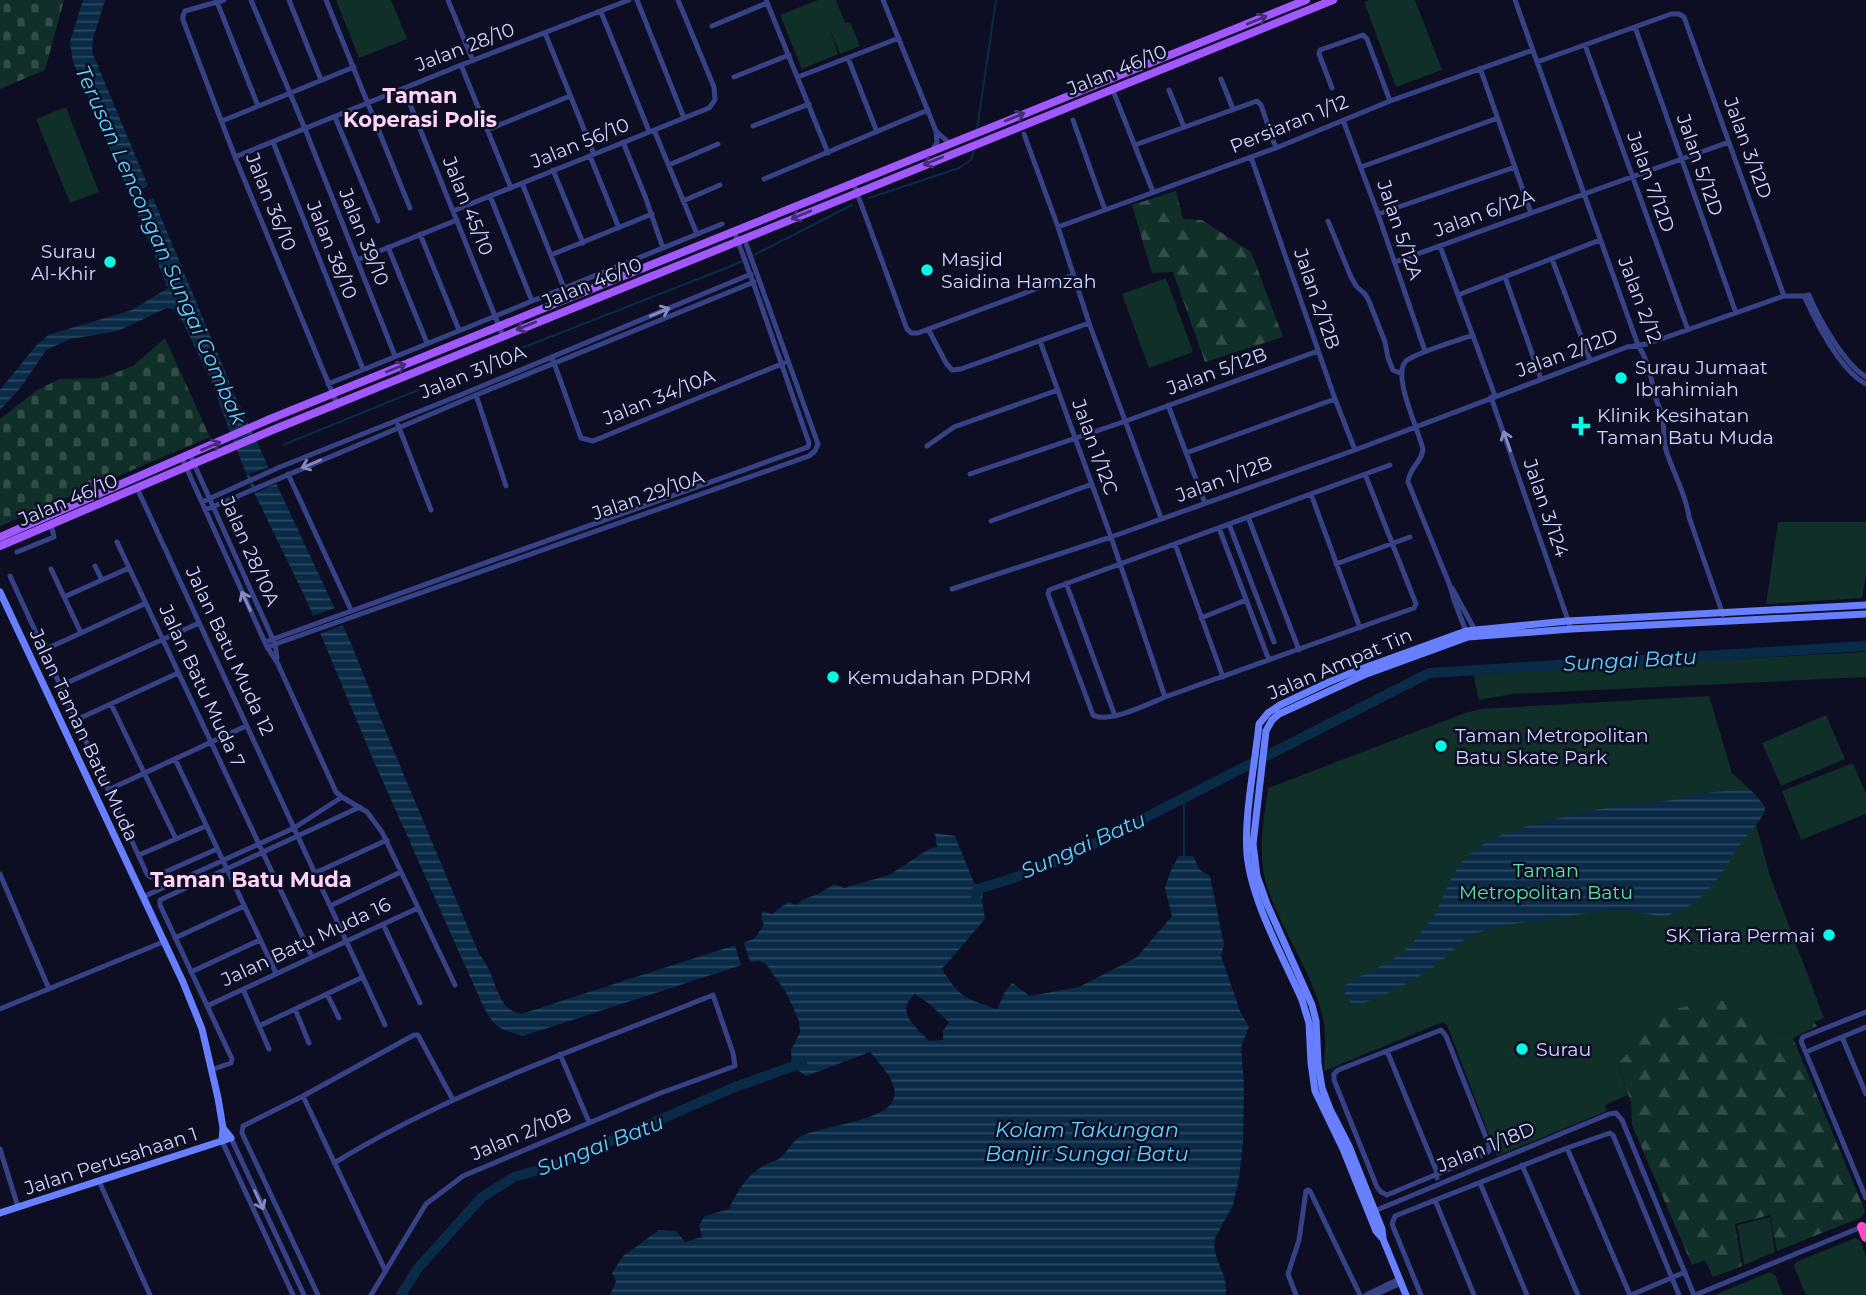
<svg xmlns="http://www.w3.org/2000/svg" width="1866" height="1295" font-family="Montserrat,sans-serif">
<style>
.green{fill:#102f28}
.forest{fill:url(#forest-firs)}
.cemetery{fill:url(#cemetery-stones)}
.water{fill:url(#water-rules);fill-rule:evenodd}
.pier{fill:#0d0e24}
.lines{fill:none;stroke-linecap:round;stroke-linejoin:round}
.stream{stroke:#092b47;stroke-width:2}
.river{stroke:#092b47;stroke-width:10}
.street{stroke:#364285;stroke-width:5}
.secondary{stroke:#6880ff;stroke-width:7}
.primary{stroke:#a158ff;stroke-width:8}
.highway{stroke:#ff4cc3;stroke-width:10}
.oneway{stroke:#482c7c}
.oneway2{stroke:#848bc2}
.poi-dot{fill:#00fce5;stroke:#0d0e24;stroke-width:2.5}
.labels{text-anchor:middle;dominant-baseline:central;stroke-width:5;stroke-linejoin:round;paint-order:stroke}
.street-label{font-size:19px;fill:#d1d4ff;stroke:#0d0e24}
.poi-label{font-size:19px;fill:#d1d4ff;stroke:#0d0e24;text-anchor:start}
.park-label{font-size:19px;fill:#57e4a6;stroke:#0d0e24}
.neighbourhood-label{font-size:21px;font-weight:bold;fill:#ffd3f7;stroke:#0d0e24}
.water-label{font-size:21px;font-style:italic;fill:#5fd3ff;stroke:#0d0e24}
</style>
<defs>
<pattern id="forest-firs" width="22" height="20" patternUnits="userSpaceOnUse" patternTransform="scale(1.75)"><rect width="22" height="20" fill="#102f28"/><path d="M5 1l3.5 6h-7zM16 11l3.5 6h-7z" fill="#324c48"/></pattern>
<pattern id="cemetery-stones" width="16" height="16" patternUnits="userSpaceOnUse" patternTransform="scale(1.75)"><rect width="16" height="16" fill="#102f28"/><path d="M2 7V4a2 2 0 0 1 4 0v3zM10 15v-3a2 2 0 0 1 4 0v3z" fill="#324c48"/></pattern>
<pattern id="water-rules" width="6" height="5" patternUnits="userSpaceOnUse" patternTransform="scale(1.75)"><rect width="6" height="5" fill="#092b47"/><path d="M0 2.5h6" fill="none" stroke="#2c4963"/></pattern>
</defs>
<rect width="100%" height="100%" fill="#0d0e24"/>
<path class="green" d="M336,0H391L407,39L359,58Z
M818,0H836L845,23L850,22L860,46L840,54L830,29L838,54L802,69L780,15Z
M1370,0H1415L1442,70L1396,87L1364,2Z
M66,107L99,192L70,203L36,119Z
M1166,278L1193,352L1149,368L1122,294Z
M1778,522H1866V574L1862,598L1766,604Z
M1866,652V677L1512,694L1479,700L1473,673Z
M1709,696L1732,773L1756,795L1765,807V811L1756,824L1769,873L1824,1018L1781,1035L1767,1017L1618,1064L1628,1095L1605,1105L1607,1111L1497,1156L1447,1025L1443,1022L1324,1071C1324,1059 1326,1046 1325,1034C1322,983 1278,929 1265,879C1258,851 1264,817 1268,788L1465,713L1481,709Z
M1826,715L1845,759L1781,786L1762,743Z
M1853,763L1866,794V814L1801,840L1782,791Z
M1770,1217L1775,1252L1744,1265L1737,1225Z
M1855,1238L1860,1240L1866,1256V1295H1806L1794,1267L1796,1262Z
M1770,1272L1775,1275L1783,1295H1714Z"/>
<path class="forest" d="M1176,191L1183,219L1202,220L1251,252L1283,337L1205,362L1173,272L1152,273L1132,205Z
M1711,1001H1740L1767,1017L1781,1035L1814,1022L1817,1026L1793,1038L1865,1211L1862,1217L1777,1251L1770,1215L1735,1224L1742,1266L1713,1277L1705,1260L1692,1265L1632,1125L1631,1103L1618,1064L1665,1011Z"/>
<path class="cemetery" d="M0,0H64L45,70L0,89Z
M165,338L210,437L0,526V419L37,390L60,379L101,378L133,366Z"/>
<path class="water" d="M83,0H105L93,39L92,52L148,186L129,194L73,62L70,42Z
M153,198L236,398L351,643L388,737L479,954C494,972 494,991 506,1006C510,1011 515,1012 521,1014L754,939L764,925L761,918L763,911L772,914L788,902L797,905L802,900L820,893L834,884L844,888L889,875L929,849L937,847L935,833L955,836L974,883L984,887L982,900L985,919L942,969C959,998 967,999 997,1009L1006,990L1012,983L1030,996L1079,987L1137,957L1172,916L1165,888L1171,870L1179,856H1193L1200,870L1210,876L1224,945L1221,956L1240,1011L1249,1027L1241,1047L1244,1084L1243,1142L1239,1179L1233,1205L1215,1238C1212,1253 1220,1264 1224,1277C1226,1283 1226,1289 1226,1295H610L616,1281L612,1273L623,1256L659,1230L676,1231L685,1242L702,1237L699,1225L705,1216L729,1209C738,1190 747,1174 767,1164C772,1161 777,1162 781,1157C789,1150 793,1139 804,1135C824,1126 878,1121 891,1104C904,1087 880,1065 870,1052L806,1076L792,1066L791,1050L800,1032L799,1021L787,994L766,964L759,961L751,962L523,1036C499,1029 495,1028 483,1006L372,757L305,597L250,484L211,381L177,310L167,308L118,331L70,339L46,350L21,387L0,410V390L35,347L48,335L132,310L168,288L134,206ZM915,994L928,1003L949,1022L943,1031V1040L929,1041C916,1027 894,1011 915,994Z
M1751,790L1765,807C1764,820 1744,838 1736,850C1718,879 1704,904 1669,915C1658,919 1636,910 1622,910C1596,910 1570,917 1543,920C1519,923 1494,925 1471,936C1458,942 1450,955 1439,963C1420,977 1376,1003 1353,1005L1345,996L1344,986C1360,975 1378,969 1395,958C1408,950 1418,936 1428,924C1444,904 1447,877 1465,859C1484,839 1510,831 1536,824C1563,817 1591,810 1619,806C1635,803 1651,803 1667,801C1683,798 1698,794 1714,792C1726,790 1739,792 1751,790Z"/>
<path class="pier" d="M272,466L280,482L257,492L249,474Z
M338,607L346,624L319,634L312,616Z
M743,940L751,965L742,968L734,943Z"/>
<g class="lines">
<path class="stream" d="M977,129L996,0
M869,198L959,168L971,160L975,148
M481,364L734,265L852,205
M283,445L450,377
M1184,798V856"/>
<path class="river" d="M131,179L147,213
M976,895L978,889L1011,879L1068,857L1429,673L1866,646
M401,1295L418,1268L482,1197L514,1177L553,1166L735,1087L802,1063"/>
<path class="street" d="M224,0L185,11L183,16V20L235,157L337,404
M251,0L305,129L395,356
M289,0L321,80
M326,0L410,208
M448,0L473,61
M637,0L684,118
M766,0L828,153
M883,0L936,131L937,143L933,149
M1515,0L1638,345C1650,363 1651,382 1657,402C1659,407 1662,412 1663,417C1664,429 1663,439 1666,450C1673,473 1686,494 1689,517L1723,615
M217,2L258,106
M601,12L649,131
M712,26L767,3
M1635,27L1736,313
M545,33L594,154
M1585,45L1688,330
M848,58L877,132
M1537,62L1671,14H1679L1684,17L1784,296
M461,65L511,188
M1480,68L1531,213
M734,77L789,55
M798,77L899,38
M1221,79L1233,109
M1112,88L1153,192
M1332,88L1319,54L1320,50L1363,35L1367,39L1390,101
M404,89L503,336
M1169,90L1184,127
M335,117L378,221
M1073,120L1105,210
M1343,120L1378,214L1425,351
M222,121L354,67
M753,126L809,104
M487,130L570,96
M654,130L697,234
M936,131L948,142H953
M1024,134L1058,227L1089,323L1161,518
M273,142L363,369
M623,142L645,196L663,248
M1135,145L1257,101L1261,105L1276,148
M590,156L619,228
M235,157L461,65L629,0
M1251,157L1335,399L1355,450
M669,165L718,144
M1361,167L1498,118
M553,170L583,243
M764,179L928,110
M853,182L907,329L911,333H918L1073,275
M522,183L564,288
M490,196L532,301
M683,201L720,185
M453,211L709,108L715,100L714,87L678,0
M1378,214L1515,167
M1328,221L1351,277L1356,286L1365,294L1369,301L1385,342L1388,358L1393,370L1402,374
M1058,227L1276,148L1390,101L1533,50
M420,234L459,330
M1440,246L1495,396
M388,247L427,343
M551,255L652,214
M1552,259L1590,360
M357,260L457,220
M1395,262L1729,142
M1505,277L1541,379
M1458,295L1600,240
M1804,296C1816,322 1840,371 1866,384
M928,329L946,363L952,370L961,369L1089,323
M1040,341L1111,537L1165,697L1414,608L1416,604L1365,474
M553,360L581,438L593,441L784,363
M328,384L722,224
M476,395L506,486
M1491,397L1571,629
M1168,405L1205,503
M398,425L431,510
M927,446L954,427L1058,390
M1186,453L1335,399
M190,455L275,644L277,658
M182,458L267,647L277,662L336,792L342,797L367,812L382,832L455,985
M288,474L351,610
M970,474L1126,421L1318,351
M137,488L385,1025
M1311,494L1360,628
M202,502L280,467L458,396L751,274
M205,510L476,395L754,282
M1248,517L1299,650
M991,521L1092,484
M1229,524L1274,642
M1219,528L1269,660
M117,542L312,957
M1175,544L1223,677
M17,552L54,537L51,524
M1336,564L1410,537
M95,566L102,580
M51,569L81,633
M10,576L147,874L150,877H154L217,849
M1066,583L1115,716
M1452,588L1476,632
M952,589L1111,537L1355,450L1627,347L1647,344L1784,296H1804L1809,295C1818,318 1845,365 1866,377
M64,597L129,568
M1201,618L1246,600
M1467,634L1454,600L1450,586L1408,482C1409,468 1421,463 1423,450C1420,432 1391,375 1406,361C1415,353 1459,340 1473,335
M265,642L808,447L809,443L753,282L734,231
M267,647L809,456L815,451L818,444L744,238
M44,650L146,603
M60,686L199,623
M1165,697C1148,704 1108,724 1093,715L1048,594L1049,590L1390,465
M111,704L176,839
M76,720L178,673
M175,759L276,973
M108,790L246,726
M139,855L206,826
M315,873L387,840
M0,874L49,989
M143,897L294,828L342,797
M330,906L401,872
M383,924L420,1003
M175,938L244,906
M191,972L260,940
M243,989L269,1049
M327,994L339,1018
M207,1006L418,908
M0,1009L163,942
M295,1009L309,1043
M1866,1012L1803,1037L1801,1041L1866,1198
M259,1026L363,977
M1441,1030L1446,1036L1489,1145V1151L1485,1154L1387,1195L1381,1192L1377,1187L1334,1080V1074L1338,1070Z
M1842,1037L1866,1094
M1387,1051L1436,1170L1437,1178
M1806,1052L1866,1027
M560,1054L589,1122
M211,1070L231,1063L232,1059L160,905V900L360,807
M303,1096L385,1270
M231,1138L304,1295
M222,1141L293,1295
M1567,1148L1630,1295
M0,1149L18,1207
M334,1163C453,1090 585,1047 713,995L733,1053L735,1066L658,1094L463,1176L426,1204L371,1295
M1522,1165L1578,1295
M99,1181L150,1295
M1480,1183L1527,1295
M1435,1200L1474,1295
M1372,1212L1609,1114L1616,1113L1622,1120L1694,1295
M318,1295L242,1133L243,1126L303,1096L414,1035H418L453,1100
M1296,1295L1288,1274L1299,1240L1306,1191L1308,1190L1310,1191L1360,1295
M1366,1295L1399,1279
M1375,1295L1401,1283
M1421,1295L1392,1224L1395,1216L1567,1148L1610,1133L1613,1135L1679,1295
M1631,1295L1685,1272
M1695,1295L1864,1226"/>
<path class="secondary" d="M0,592L183,982L202,1029L218,1098L223,1128L222,1141
M0,1213L231,1138L223,1128
M1383,1238L1382,1229L1349,1146L1330,1109L1322,1088L1318,1063L1316,1021L1312,1005L1267,904L1257,876L1253,844L1266,731L1272,720L1279,714L1364,675L1468,637L1571,629L1866,614
M1406,1295L1383,1239L1376,1231L1343,1149L1315,1091L1311,1063L1309,1023L1302,1000C1283,957 1251,900 1247,854C1244,815 1255,764 1259,724L1268,713L1280,705L1329,682L1361,669L1466,631L1568,621L1866,605"/>
<path class="primary" d="M0,537L270,419L1306,0
M0,546L275,429L1333,0"/>
<path class="highway" d="M1862,1227L1866,1237"/>
</g>
<defs><path id="oneway-shaft" d="M-6 0H5M1.5-3L5.5 0L1.5 3" fill="none" stroke-width="1.6" stroke-linecap="round" stroke-linejoin="round" transform="scale(1.75)"/></defs>
<g class="oneway">
<use href="#oneway-shaft" transform="translate(1257 20) rotate(-22)"/>
<use href="#oneway-shaft" transform="translate(1015 117) rotate(-22)"/>
<use href="#oneway-shaft" transform="translate(933 161) rotate(158)"/>
<use href="#oneway-shaft" transform="translate(801 215) rotate(158)"/>
<use href="#oneway-shaft" transform="translate(526 326) rotate(158)"/>
<use href="#oneway-shaft" transform="translate(396 368) rotate(-22)"/>
<use href="#oneway-shaft" transform="translate(211 446) rotate(-23)"/>
</g>
<g class="oneway2">
<use href="#oneway-shaft" transform="translate(660 312) rotate(-23)"/>
<use href="#oneway-shaft" transform="translate(1507 441) rotate(-109)"/>
<use href="#oneway-shaft" transform="translate(311 464) rotate(157)"/>
<use href="#oneway-shaft" transform="translate(246 601) rotate(-115)"/>
<use href="#oneway-shaft" transform="translate(259 1200) rotate(65)"/>
</g>
<g class="poi-dot">
<circle cx="110" cy="262" r="7"/>
<circle cx="927" cy="270" r="7"/>
<circle cx="1621" cy="378" r="7"/>
<path d="M1577.5 415.5h7v7h7v7h-7v7h-7v-7h-7v-7h7z"/>
<circle cx="833" cy="677" r="7"/>
<circle cx="1441" cy="746" r="7"/>
<circle cx="1829" cy="935" r="7"/>
<circle cx="1522" cy="1049" r="7"/>
</g>
<g class="labels">
<g class="street-label">
<text transform="translate(465 47) rotate(-21)">Jalan 28/10</text>
<text transform="translate(1117 70) rotate(-22)">Jalan 46/10</text>
<text transform="translate(1289 124) rotate(-22)">Persiaran 1/12</text>
<text transform="translate(580 143) rotate(-22)">Jalan 56/10</text>
<text transform="translate(1748 148) rotate(70)">Jalan 3/12D</text>
<text transform="translate(1700 165) rotate(71)">Jalan 5/12D</text>
<text transform="translate(1651 182) rotate(70)">Jalan 7/12D</text>
<text transform="translate(271 202) rotate(68)">Jalan 36/10</text>
<text transform="translate(468 206) rotate(68)">Jalan 45/10</text>
<text transform="translate(1484 213) rotate(-20)">Jalan 6/12A</text>
<text transform="translate(1400 230) rotate(71)">Jalan 5/12A</text>
<text transform="translate(364 237) rotate(68)">Jalan 39/10</text>
<text transform="translate(332 250) rotate(68)">Jalan 38/10</text>
<text transform="translate(592 283) rotate(-22)">Jalan 46/10</text>
<text transform="translate(1317 299) rotate(71)">Jalan 2/12B</text>
<text transform="translate(1640 300) rotate(69)">Jalan 2/12</text>
<text transform="translate(1567 353) rotate(-20)">Jalan 2/12D</text>
<text transform="translate(1217 371) rotate(-20)">Jalan 5/12B</text>
<text transform="translate(473 372) rotate(-22)">Jalan 31/10A</text>
<text transform="translate(659 397) rotate(-22)">Jalan 34/10A</text>
<text transform="translate(1095 447) rotate(70)">Jalan 1/12C</text>
<text transform="translate(1224 479) rotate(-20)">Jalan 1/12B</text>
<text transform="translate(648 495) rotate(-19)">Jalan 29/10A</text>
<text transform="translate(68 500) rotate(-23)">Jalan 46/10</text>
<text transform="translate(1546 508) rotate(71)">Jalan 3/124</text>
<text transform="translate(250 551) rotate(66)">Jalan 28/10A</text>
<text transform="translate(230 651) rotate(65)">Jalan Batu Muda 12</text>
<text transform="translate(1340 664) rotate(-23)">Jalan Ampat Tin</text>
<text transform="translate(202 686) rotate(65)">Jalan Batu Muda 7</text>
<text transform="translate(84 735) rotate(65)">Jalan Taman Batu Muda</text>
<text transform="translate(306 942) rotate(-25)">Jalan Batu Muda 16</text>
<text transform="translate(521 1134) rotate(-23)">Jalan 2/10B</text>
<text transform="translate(1486 1147) rotate(-22)">Jalan 1/18D</text>
<text transform="translate(111 1161) rotate(-18)">Jalan Perusahaan 1</text>
</g>
<g class="poi-label">
<text x="96" y="251" text-anchor="end">Surau<tspan x="96" dy="22">Al-Khir</tspan></text>
<text x="941" y="259">Masjid<tspan x="941" dy="22">Saidina Hamzah</tspan></text>
<text x="1635" y="367">Surau Jumaat<tspan x="1635" dy="22">Ibrahimiah</tspan></text>
<text x="1597" y="415">Klinik Kesihatan<tspan x="1597" dy="22">Taman Batu Muda</tspan></text>
<text x="847" y="677">Kemudahan PDRM</text>
<text x="1455" y="735">Taman Metropolitan<tspan x="1455" dy="22">Batu Skate Park</tspan></text>
<text x="1815" y="935" text-anchor="end">SK Tiara Permai</text>
<text x="1536" y="1049">Surau</text>
</g>
<g class="park-label">
<text x="1546" y="870">Taman<tspan x="1546" dy="22">Metropolitan Batu</tspan></text>
</g>
<g class="neighbourhood-label">
<text x="420" y="95">Taman<tspan x="420" dy="24">Koperasi Polis</tspan></text>
<text x="251" y="879">Taman Batu Muda</text>
</g>
<g class="water-label">
<text transform="translate(161 245) rotate(66)">Terusan Lencongan Sungai Gombak</text>
<text transform="translate(1630 660) rotate(-3)">Sungai Batu</text>
<text transform="translate(1083 845) rotate(-24)">Sungai Batu</text>
<text x="1087" y="1129">Kolam Takungan<tspan x="1087" dy="24">Banjir Sungai Batu</tspan></text>
<text transform="translate(600 1145) rotate(-21)">Sungai Batu</text>
</g>
</g>
</svg>
